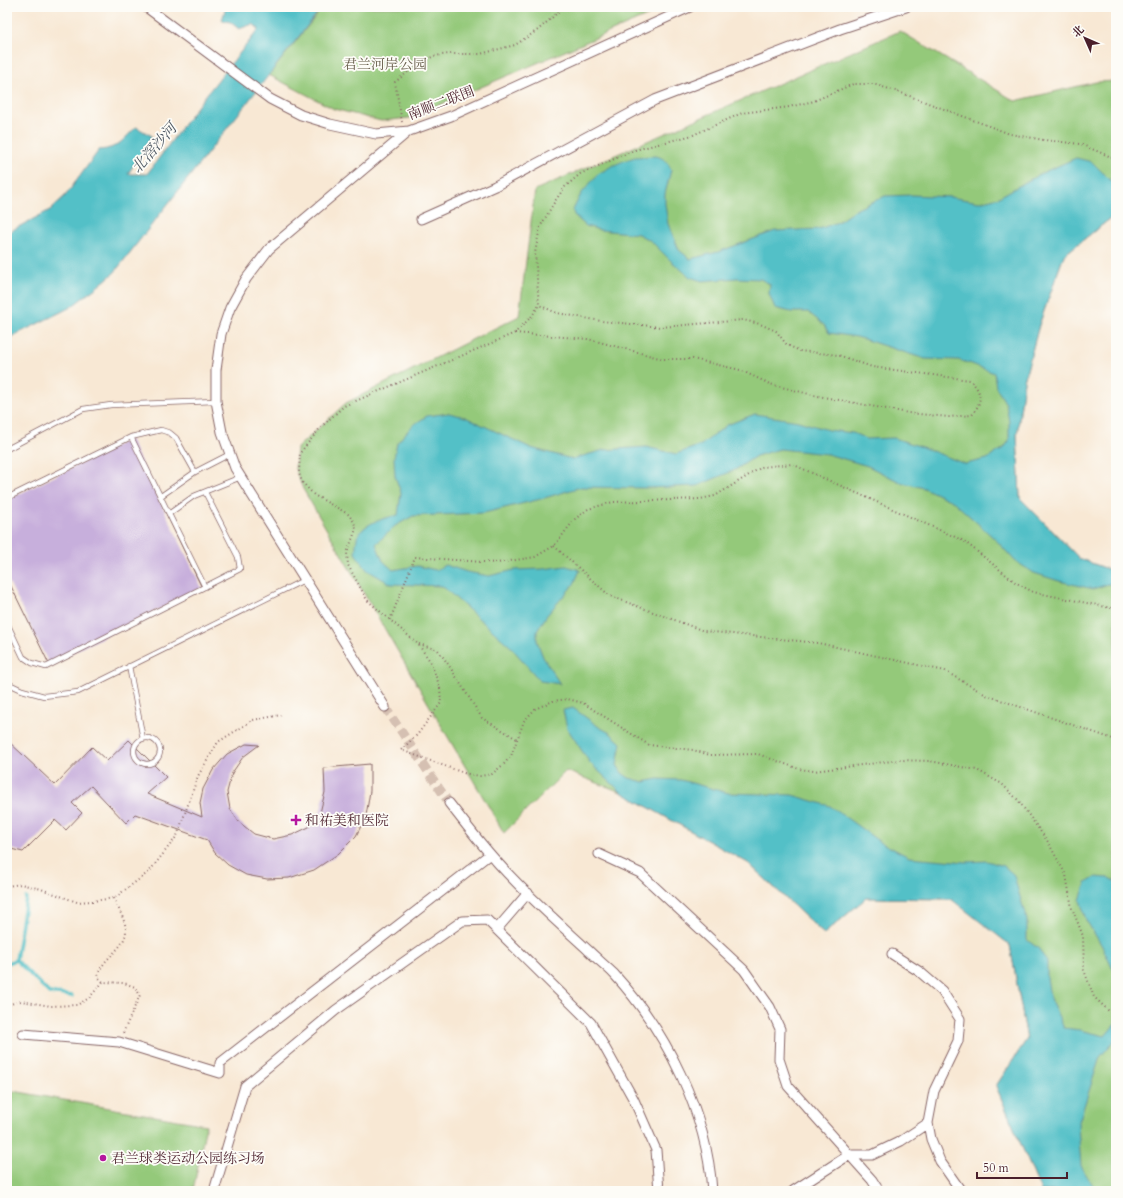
<svg xmlns="http://www.w3.org/2000/svg" width="1123" height="1198" font-family="Cardo,'Noto Serif SC',serif">
<style>
.green{fill:#94c97a;stroke:#6f7452}
.water{fill:#52c0c7;stroke:#4e7079}
.lines{fill:none;stroke-linecap:round;stroke-linejoin:round}
.stream{stroke:#52c0c7;stroke-width:3.5}
.building{fill:#c7afdc}
.minor-tunnel{stroke:#d5c0b2;stroke-width:9;stroke-dasharray:9 4.5;stroke-linecap:butt}
.service-casing{stroke:#876566;stroke-width:6}
.minor-casing{stroke:#876566;stroke-width:11}
.path{stroke:#876566;stroke-width:2;stroke-dasharray:1 3;stroke-linecap:butt}
.service{stroke:#fff;stroke-width:4.5}
.minor{stroke:#fff;stroke-width:9}
.poi-dot{fill:#b5179e;stroke:#fdfcf7;stroke-width:1.5}
.labels{text-anchor:middle;dominant-baseline:central;stroke-width:3.5;stroke-linejoin:round;paint-order:stroke}
.park-label{font-size:14px;fill:#645a47;stroke:#fdfcf7}
.street-label{font-size:14px;fill:#4a1f2b;stroke:#fdfcf7}
.poi-label{font-size:14px;fill:#4a1f2b;stroke:#fdfcf7;text-anchor:start}
.water-label{font-size:15px;font-style:italic;fill:#4d5762;stroke:#fdfcf7}
</style>
<rect width="100%" height="100%" fill="#fdfcf7"/>
<filter id="ink" filterUnits="userSpaceOnUse"><feTurbulence type="fractalNoise" baseFrequency=".025" numOctaves="2"/><feDisplacementMap in="SourceGraphic" scale="8" xChannelSelector="R" yChannelSelector="G"/><feConvolveMatrix kernelMatrix="1 2 1 2 8 2 1 2 1" color-interpolation-filters="sRGB"/></filter>
<filter id="wash" filterUnits="userSpaceOnUse"><feTurbulence type="fractalNoise" baseFrequency=".012" numOctaves="4" result="noise"/><feDisplacementMap in="SourceGraphic" scale="16" xChannelSelector="R" yChannelSelector="G"/><feGaussianBlur stdDeviation="0.9" result="paint"/><feColorMatrix in="noise" values="0 0 0 0 0 0 0 0 0 0 0 0 0 0 0 0 0 1.4 0 .05"/><feComposite in="paint" operator="in"/></filter>
<g filter="url(#wash)">
<rect width="100%" height="100%" fill="#f8e8d4"/>
<path class="green" d="M323,7H668L409,118L381,121L334,109L269,75Z
M900,31L1015,101L1096,82L1116,81V220L1111,218L1064,255L1039,325L1024,381L1017,435L1020,498L1080,559L1116,572V1191H1041L996,1086L1027,1039L1010,945L955,899L866,898L824,934L748,863L621,792L566,771L504,833L303,489L295,469L297,448L346,403L519,316L535,190Z
M13,1091L206,1125L193,1191H7V1124Z"/>
<path class="water" d="M226,7H322L114,273L97,287L71,307L7,339V233L50,210L66,195L99,150C118,149 124,139 136,127L152,136L128,174H147L202,100L259,29L253,24L239,29L230,22L222,20Z
M656,156C664,158 668,162 671,170L665,194V204L668,224L679,250L690,259L718,252L775,231L819,229L838,222L855,210L885,196L912,195L950,197L979,202L999,197L1042,173L1076,158L1092,162L1116,186V220L1111,218L1064,255L1039,325L1024,381L1017,435L1020,498L1080,559L1116,572V584H1108L1093,589L1059,581L1034,573L1015,561L996,540L954,502L924,488L900,482L868,466L827,454L780,449L756,456L735,470L697,486L645,488L581,487L541,499L484,513L413,516L395,526L376,544L383,561L393,570L417,566L436,570L445,565L467,572L489,576L514,570L543,569L566,566L580,570L574,584L547,615L537,631V641L543,657L560,684L540,681L511,647L442,586L391,584L367,570L355,553C356,548 356,539 358,535C366,522 385,518 398,515L401,493L395,476L394,458L397,443L413,425L427,416L449,413L465,417L531,448L572,459L604,450L646,447L676,454L701,445L727,425L755,414L798,421L828,430L853,433L867,439L894,438L922,447L965,464L987,459L1004,448L1009,441V422L1006,404L996,387L994,373L972,364L958,360L925,359L857,337L829,333L824,325L808,312H791L775,308L769,294L770,284L760,279L737,278L702,281L690,277L670,260L651,241L638,234L600,230L586,226L574,215L573,210L581,194L598,174L612,166L626,160L635,157Z
M573,708L599,727L610,733L621,743L617,765L622,773L629,778L644,782L657,779L681,780L728,793L792,795L830,806L880,842L909,857L966,862L987,861L1004,866L1014,875L1018,890L1027,920V940L1039,949L1047,962V977L1050,998L1064,1028L1080,1030L1105,1036L1116,1023V1039L1100,1057L1078,1125L1081,1166L1096,1191H1041L996,1086L1027,1039L1010,945L951,899L866,898L824,934L748,863L621,792L590,763L567,728L563,710Z
M1096,877L1108,878L1116,881V976L1102,946L1086,920L1080,900L1086,883Z"/>
<g class="lines">
<path class="stream" d="M16,960L26,898
M7,963L16,960L49,993L72,996"/>
</g>
<g id="blocks">
<path class="building" d="M130,439L202,588L49,664L7,578V500Z
M7,740L55,785L92,747L107,761L129,740L166,777L147,794L202,817L200,803L203,789L213,770L227,754L246,744L259,745L243,757L232,773L227,792L230,809L239,822L254,834L273,839L292,835L309,827L320,813L325,792L324,768L370,764V791L366,816L356,836L338,854L314,870L289,878L267,879L246,875L228,865L215,853L207,840L135,814L126,823L91,786L72,803L82,813L66,830L55,820L23,852L7,848Z"/>
</g>
</g>
<g filter="url(#ink)">
<use href="#blocks" fill-opacity="0" stroke="#876566" stroke-width="1"/>
<g class="lines">
<path class="minor-tunnel" d="M385,707L449,803"/>
<g class="service-casing">
<path id="service" d="M131,437L205,587
M7,449L83,409L111,405L216,401
M161,496L195,472L230,454
M7,498L131,437L161,430L170,433L176,438L195,472
M170,513L194,496L241,477
M7,623L23,657L32,663L46,667L240,569L238,557L205,492
M129,666L143,739
M7,683L22,690L44,696L78,692L306,579
M134 751a13 13 0 1 1 26 0a13 13 0 1 1-26 0Z"/>
</g>
<g class="minor-casing">
<path id="minor" d="M146,7L270,99L301,115L330,124L376,134L409,131L451,116L690,7
M421,219L495,186L655,100L840,29L906,7
M385,707L235,468L222,432L216,401V370L221,334L230,308L246,279L269,249L409,131
M449,803C470,830 491,857 515,881C538,905 563,927 588,950C596,958 606,966 614,974C667,1032 707,1113 712,1191
M599,854L640,873L744,970L770,1007L780,1029L779,1059L788,1086L872,1180L879,1191
M497,929L528,893
M892,954L920,972L942,991L960,1019L958,1041L934,1091L928,1123L931,1139L940,1161L961,1191
M23,1034L119,1042L220,1073V1063L490,854
M214,1191L245,1086L336,1010L462,921L487,920L591,1023L634,1100L656,1150L659,1191
M793,1191L849,1155H872L901,1141L928,1123"/>
</g>
<path class="path" d="M402,122L395,82L417,65L434,56L449,54H480L515,45L538,30L564,7
M1116,159L1080,144L1044,140L1010,134L899,92L873,84H853L814,101L789,107L742,113L693,135L635,150L580,174L565,187L555,201L540,227L535,253L539,305L532,316L515,333L344,406L321,427L300,453L299,473L302,482L314,495L348,514L354,522L356,529L347,553L348,565L367,600L418,644L430,661L440,687L441,703L417,735L401,750L464,773L480,776L492,774L504,764L511,756L524,721L535,709L553,701L568,699L583,703L649,745L693,750L710,755L758,754L799,769L814,771L900,760L930,761L977,770L1002,784L1018,800L1048,842L1066,875L1072,908L1083,936L1084,970L1094,997L1113,1015L1116,1021
M515,333L588,339L663,359H693L740,370L770,384L813,395L908,413L949,417L972,415C983,401 982,392 970,380L872,367L838,355L800,351L787,345L776,331L760,324L743,320L661,327L601,321L557,313L539,305
M554,546L610,596L704,631L818,643L945,671L986,695L1116,740
M390,620L415,557L497,563L535,557L554,546L575,519L588,509L613,502L700,499L715,496L762,467L792,464L964,541L1015,582L1033,592L1116,609
M419,644L438,650L448,664L482,718L517,739
M7,886L21,884L41,889L77,902L93,901L114,898L149,872L177,836L198,776L218,742L253,720L281,715
M114,898C117,906 126,922 126,930C126,950 100,958 98,977L103,982L124,983L135,987L140,995L123,1033
M7,1009L10,1004L21,1001L51,1006L77,1005L89,998L103,982"/>
<use href="#service" class="service"/>
<use href="#minor" class="minor"/>
</g>
</g>
<g class="poi-dot">
<path d="M294 814h4v4h4v4h-4v4h-4v-4h-4v-4h4z"/>
<circle cx="103" cy="1158" r="4"/>
</g>
<g class="labels">
<g class="park-label">
<text x="385" y="64">君兰河岸公园</text>
</g>
<g class="street-label">
<text transform="translate(441 103) rotate(-21)">南顺二联围</text>
</g>
<g class="poi-label">
<text x="305" y="820">和祐美和医院</text>
<text x="111" y="1158">君兰球类运动公园练习场</text>
</g>
<g class="water-label">
<text transform="translate(154 148) rotate(-49)">北滘沙河</text>
</g>
</g>
<rect width="1123" height="1198" fill="none" stroke="#fdfcf7" stroke-width="24"/>
<g transform="translate(1085 38) rotate(315)" stroke="#fdfcf7" stroke-width="3" paint-order="stroke">
<path d="M0-3L7 15L0 10L-7 15Z" fill="#4a1f2b"/>
<text y="-6" font-size="11" font-weight="bold" text-anchor="middle" fill="#4a1f2b">北</text>
</g>
<path d="M977 1172v6h90v-6" fill="none" stroke="#4a1f2b" stroke-width="2"/>
<text x="983" y="1172" font-size="12" fill="#4a1f2b" stroke="#fdfcf7" stroke-width="3" paint-order="stroke">50 m</text>
</svg>
